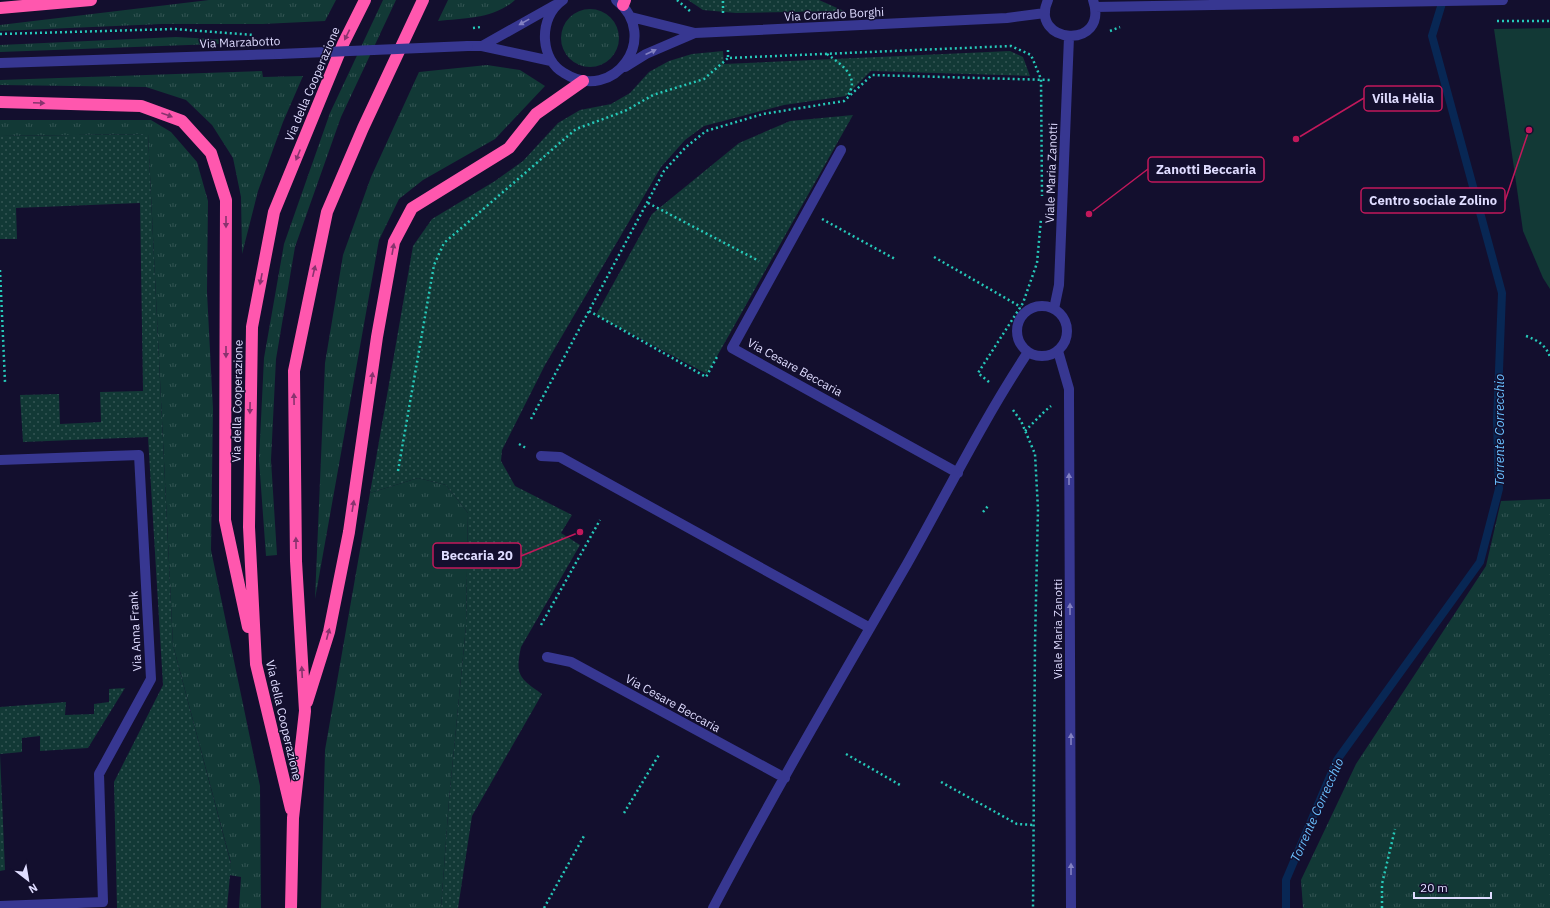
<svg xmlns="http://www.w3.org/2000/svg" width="1550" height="908" font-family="'IBM Plex Sans',sans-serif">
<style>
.grass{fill:url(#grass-tufts)}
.park{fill:url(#park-dots)}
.pitch{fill:#123936}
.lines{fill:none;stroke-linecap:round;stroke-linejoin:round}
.stream{stroke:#082754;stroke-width:8}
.path{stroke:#26c9b9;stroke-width:2.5;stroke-dasharray:2 3;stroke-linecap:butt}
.minor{stroke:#373791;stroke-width:10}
.highway{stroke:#ff57ae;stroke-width:12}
.path-bridge{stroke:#26c9b9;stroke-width:2.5;stroke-dasharray:2 3;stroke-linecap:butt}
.minor-bridge{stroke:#373791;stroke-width:10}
.oneway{fill:#8381c2}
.oneway2{fill:#89336e}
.labels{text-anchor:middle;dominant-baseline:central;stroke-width:3;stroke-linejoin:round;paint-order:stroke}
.street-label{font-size:12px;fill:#dfdcff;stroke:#130f2e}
.water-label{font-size:13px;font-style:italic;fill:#6ac0ff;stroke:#130f2e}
.leader{fill:none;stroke:#c2185b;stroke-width:1.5}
.callout-dot{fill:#c2185b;stroke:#130f2e;stroke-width:1.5}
.callout{fill:#130f2e;stroke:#c2185b;stroke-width:1.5}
.callout-label{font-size:13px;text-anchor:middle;font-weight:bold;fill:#dfdcff}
</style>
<defs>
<pattern id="grass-tufts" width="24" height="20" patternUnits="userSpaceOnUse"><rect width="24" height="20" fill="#123936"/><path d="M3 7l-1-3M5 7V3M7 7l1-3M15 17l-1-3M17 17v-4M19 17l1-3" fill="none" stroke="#345554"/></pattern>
<pattern id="park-dots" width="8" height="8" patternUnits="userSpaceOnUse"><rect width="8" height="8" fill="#123936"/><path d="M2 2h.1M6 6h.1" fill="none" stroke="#345554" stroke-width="1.8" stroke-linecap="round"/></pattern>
</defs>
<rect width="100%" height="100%" fill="#130f2e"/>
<path class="grass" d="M209,0H336L325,21L263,24H162L0,31V25Z
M383,0H396L341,117L295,247L276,359L271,460L277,555L266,556L259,460L264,358L284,244L330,113Z
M448,0H515C494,19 465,18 438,21Z
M561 38a29 29 0 1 1 58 0a29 29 0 1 1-58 0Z
M176,37L270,42L0,52V45Z
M487,65L520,70L545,86L495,139L423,180L399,199L379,240L315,599L325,363L343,255L371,177L419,72Z
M262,71L263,77L303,76L283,122L258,191L242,254L241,197L233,158L212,125L186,100L146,87L0,85V80Z
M0,120H151L171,132L197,162L208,201L207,292L213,409L211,550L260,786L261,908H239L241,877L229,875L231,863L173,645L148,134L0,136Z
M418,478L446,485L468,513L466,626L449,800L441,908H321L325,750L370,493Z
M1550,499V908H1303L1301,880L1356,764L1486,566L1501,501Z"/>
<path class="park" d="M688,0H819L844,11L736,13L703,10Z
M723,51L724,64L1010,51L1023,57L1030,76L871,71L846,96L784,105L704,126L685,140L661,167L545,365L502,450L501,461L515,486L572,515L561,533L580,545L521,647C515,675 519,678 542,694L472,816L458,908H441L449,800L466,626L468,513L446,485L418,478L370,493L413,246L432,219L495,181L523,161L558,123L580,110L611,104L630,93L649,72L669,61L692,54Z
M853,115L707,374L596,315L652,214L739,143L790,121Z
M148,134L173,645L231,864L227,908H117L114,782L163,685L148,437L23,442L20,395L59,394L60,424L101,422L100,392L143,391L140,203L16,208L17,239H0V136Z
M125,688L88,748L40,751V736L22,738V752L0,754L5,870L0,871V707L66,702L65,715L94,714V704L109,702V689Z"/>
<path class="pitch" d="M1550,28V289L1543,278L1523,231L1494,29Z"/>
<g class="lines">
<path class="stream" d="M1286,908V880L1337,760L1480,562L1499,489L1497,422L1502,293L1432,36L1443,0"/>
<path class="path" d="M677,0L691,12
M723,13V0
M1497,21H1550
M1110,31L1120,27
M0,34L174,29L254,35
M728,50V58L1011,46L1031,55L1041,79L1042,196
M827,54C842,65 861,77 847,97
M648,203L759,261
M822,219L895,259
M934,257L1021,307
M0,270L5,382
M589,311L706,377L717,357
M1526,336C1537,340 1546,345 1550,357
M989,382L978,373L1023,303L1037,263L1041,219
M1013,410L1021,421L1035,454L1038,509L1035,643L1033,908
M531,419L664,171L686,147L706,131L763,114L844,101L872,75L1050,80
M1025,431L1045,411L1051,406
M519,444L526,448
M398,471L434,265L444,243L576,129L625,111L653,95L704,79L728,58
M983,512L988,506
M541,625L600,520
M846,754L900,785
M941,782L1017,824L1034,825
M624,813L660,753
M544,908L585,834
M1382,908V884L1395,829"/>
<path class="minor" d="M563,0C550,9 544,24 545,40C546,53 552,66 564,73C614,105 662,36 616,0
M1048,0C1028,44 1110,51 1093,0
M1095,7L1503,0
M631,17L695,33L1007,18L1045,13
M468,46H482L551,61
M482,46L555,5
M0,63L279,54
M625,67L646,54L695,33
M841,150L732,348L958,473
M1017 331a25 25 0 1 1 50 0a25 25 0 1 1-50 0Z
M1054,309L1059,285L1069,37
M1058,351L1069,389V398L1071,908
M541,456L560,457L870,628
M0,460L139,455L151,679L99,774L103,902L0,906
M547,657L571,662L785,778
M713,908C774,792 841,678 907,564C947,493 983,420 1028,352"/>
<path class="highway" d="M623,5L625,0
M0,8L91,0
M0,102L141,106L182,121L211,153L226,200L225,520L248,627
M307,702L329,632L349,532L377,337L394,242L412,208L509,148L536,114L583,81
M291,809L256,664L249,527L252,327L274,212L343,44L365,0
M291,908L293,818L305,711L296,561L294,371L327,212L363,128L423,0"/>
<path class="path-bridge" d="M473,28L481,27"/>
<path class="minor-bridge" d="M279,54L468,46"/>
</g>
<defs><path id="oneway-solid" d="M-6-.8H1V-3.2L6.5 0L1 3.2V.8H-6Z"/></defs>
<g class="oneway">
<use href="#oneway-solid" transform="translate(524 22) rotate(151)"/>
<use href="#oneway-solid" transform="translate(651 52) rotate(-24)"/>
<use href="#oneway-solid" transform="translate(1069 479) rotate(-90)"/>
<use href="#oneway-solid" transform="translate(1070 609) rotate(-90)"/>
<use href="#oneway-solid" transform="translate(1071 739) rotate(-90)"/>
<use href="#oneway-solid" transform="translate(1071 869) rotate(-90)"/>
</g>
<g class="oneway2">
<use href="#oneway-solid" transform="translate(347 35) rotate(116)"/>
<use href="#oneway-solid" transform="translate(39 103) rotate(2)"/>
<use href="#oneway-solid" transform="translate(167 115) rotate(20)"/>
<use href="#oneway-solid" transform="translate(298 155) rotate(112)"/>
<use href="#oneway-solid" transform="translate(226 222) rotate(90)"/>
<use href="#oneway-solid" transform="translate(393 249) rotate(-80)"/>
<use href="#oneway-solid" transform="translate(314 271) rotate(-77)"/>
<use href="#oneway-solid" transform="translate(261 279) rotate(101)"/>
<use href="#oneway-solid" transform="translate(226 352) rotate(90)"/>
<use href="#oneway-solid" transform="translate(372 378) rotate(-82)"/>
<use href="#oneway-solid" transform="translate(294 399) rotate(-91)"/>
<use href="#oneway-solid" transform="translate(250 408) rotate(91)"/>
<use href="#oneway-solid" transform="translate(353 506) rotate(-81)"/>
<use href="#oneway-solid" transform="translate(296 543) rotate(-91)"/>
<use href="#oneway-solid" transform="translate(328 634) rotate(-75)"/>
<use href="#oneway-solid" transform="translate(302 672) rotate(-93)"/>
</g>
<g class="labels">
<g class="street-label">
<text transform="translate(834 14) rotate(-3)">Via Corrado Borghi</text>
<text transform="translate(240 42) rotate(-2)">Via Marzabotto</text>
<text transform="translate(312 84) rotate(-67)">Via della Cooperazione</text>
<text transform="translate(1051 173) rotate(-88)">Viale Maria Zanotti</text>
<text transform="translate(795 367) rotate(29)">Via Cesare Beccaria</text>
<text transform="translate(237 401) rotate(-89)">Via della Cooperazione</text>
<text transform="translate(1057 629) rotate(-90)">Viale Maria Zanotti</text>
<text transform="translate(135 631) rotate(-93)">Via Anna Frank</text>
<text transform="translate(673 703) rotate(29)">Via Cesare Beccaria</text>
<text transform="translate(284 720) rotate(77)">Via della Cooperazione</text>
</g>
<g class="water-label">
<text transform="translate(1499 430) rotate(-90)">Torrente Correcchio</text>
<text transform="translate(1317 810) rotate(-66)">Torrente Correcchio</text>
</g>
</g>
<path class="leader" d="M1296 139L1364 98M1089 214L1148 169M1529 130L1505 201M580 532L521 556"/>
<g class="callout-dot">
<circle cx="1296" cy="139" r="4"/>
<circle cx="1089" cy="214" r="4"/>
<circle cx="1529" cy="130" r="4"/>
<circle cx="580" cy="532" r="4"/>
</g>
<g class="callout">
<rect x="1364" y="86" width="78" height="25" rx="4"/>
<rect x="1148" y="157" width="116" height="25" rx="4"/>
<rect x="1361" y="188" width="144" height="25" rx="4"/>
<rect x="433" y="543" width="88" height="25" rx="4"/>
</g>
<g class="callout-label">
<text x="1403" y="103">Villa Hèlia</text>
<text x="1206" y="174">Zanotti Beccaria</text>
<text x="1433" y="205">Centro sociale Zolino</text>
<text x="477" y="560">Beccaria 20</text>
</g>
<g transform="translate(28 880) rotate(149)" stroke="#130f2e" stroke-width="3" paint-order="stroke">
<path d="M0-3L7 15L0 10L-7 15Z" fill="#dfdcff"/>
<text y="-6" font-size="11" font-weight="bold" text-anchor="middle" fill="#dfdcff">N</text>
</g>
<path d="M1414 892v6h77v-6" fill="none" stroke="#dfdcff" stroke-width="2"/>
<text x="1420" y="892" font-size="12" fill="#dfdcff" stroke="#130f2e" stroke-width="3" paint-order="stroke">20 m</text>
</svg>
